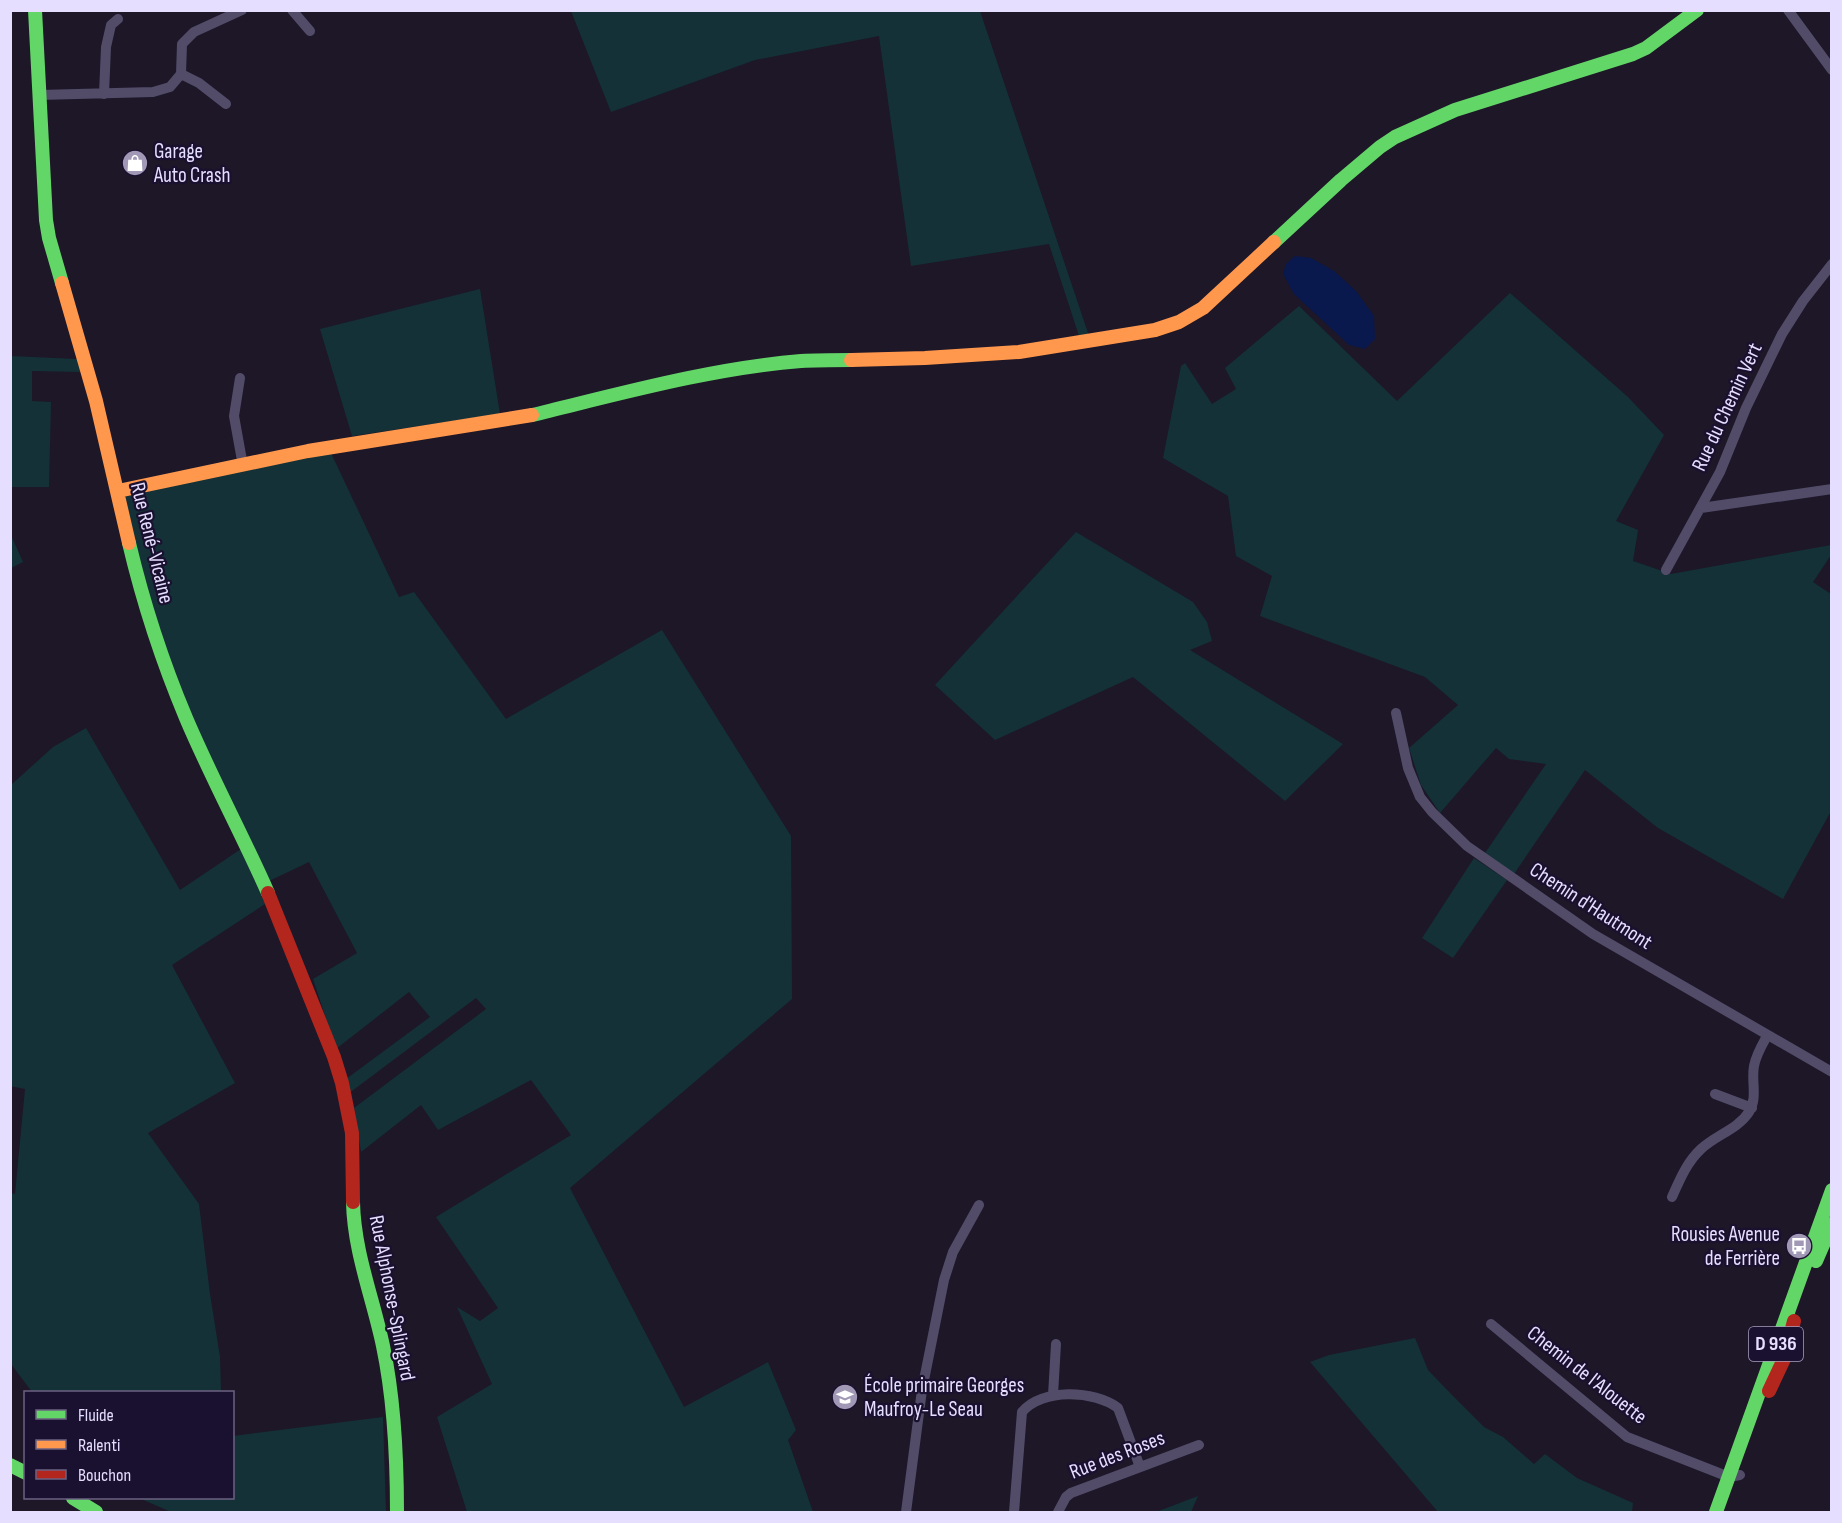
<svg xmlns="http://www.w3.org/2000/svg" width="1842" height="1523" font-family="'Sofia Sans Condensed',sans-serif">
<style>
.green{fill:#143137}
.water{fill:#09184d}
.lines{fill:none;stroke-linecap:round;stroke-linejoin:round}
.street{stroke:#524c69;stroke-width:10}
.fast{stroke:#63d668;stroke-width:14}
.slow{stroke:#ff974d;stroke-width:14}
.jam{stroke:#b3261e;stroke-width:14}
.labels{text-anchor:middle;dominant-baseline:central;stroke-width:4.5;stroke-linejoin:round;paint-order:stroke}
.shield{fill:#1a102f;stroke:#a9a0c1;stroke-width:1.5}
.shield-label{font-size:20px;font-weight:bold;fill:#e6deff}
.poi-label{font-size:21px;fill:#e6deff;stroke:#1a102f;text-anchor:start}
.street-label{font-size:21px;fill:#e6deff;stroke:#1a102f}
</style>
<rect width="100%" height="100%" fill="#1d1728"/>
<path class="green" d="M571,11H980L1089,336L1080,339L1049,244L911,266L879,36L755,60L611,112Z
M480,289L500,414L352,436L320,329Z
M1510,293L1628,397L1664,435L1616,521L1638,530L1633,561L1671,574L1831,545V555L1813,582L1831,594V811L1783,899L1658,828L1585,770L1514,874L1485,853L1546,764L1509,759L1496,748L1440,813L1421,785L1409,748L1458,705L1425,677L1260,616L1272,576L1236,556L1228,496L1163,458L1181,366L1185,363L1212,404L1236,389L1225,368L1299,306L1397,401Z
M11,356L77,359L81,372L32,371V401L51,402L49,487H11Z
M331,453L399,597L414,592L506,719L662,630L791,836L792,999L570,1188L684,1407L768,1362L796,1430L788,1440L813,1512H467L437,1417L492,1384L457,1307L480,1321L498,1308L436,1217L571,1135L531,1080L438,1130L421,1105L361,1152L354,1108L486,1009L476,998L348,1094L346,1079L430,1017L409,992L336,1049L313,979L357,953L309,862L267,882C227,794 183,708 154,616C142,576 134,536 125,495Z
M1076,532L1193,602L1207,622L1212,641L1190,650L1343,744L1285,801L1133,677L995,740L935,685Z
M10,533L23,562L11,568H10Z
M86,728L180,890L241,849L265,904L172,965L235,1083L148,1133L199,1204L210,1294L220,1357L221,1392H32L11,1364V1193L15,1194L25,1089L10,1086L11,785L53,747Z
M1474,858L1507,880L1453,958L1422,938Z
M1415,1338L1428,1370L1452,1395L1484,1427L1503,1437L1534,1464L1545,1454L1577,1478L1633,1503L1632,1512H1438L1310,1362L1329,1355Z
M383,1417L386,1512H171L139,1498H232L233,1436Z
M1198,1496L1191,1512H1156Z"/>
<path class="water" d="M1295,256L1311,258L1334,271L1356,291L1374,316L1375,339L1365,349L1349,345L1294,294L1283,274L1286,264Z"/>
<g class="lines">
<path class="street" d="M292,10L310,31
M1788,10L1832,70
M181,74L199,83L226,104
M104,94L106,47L111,25L118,19
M39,95L153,92L170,87L181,74L182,44L194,32L242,10
M240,378L234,416L243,466
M1701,508L1832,489
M1666,570L1720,472L1746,408L1782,334L1803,301L1832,264
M1396,713L1408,768L1420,797L1432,812L1467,846L1593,934L1832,1072
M1715,1094L1752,1108
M1672,1197C1680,1179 1687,1162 1701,1149C1716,1135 1738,1129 1749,1112C1758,1098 1751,1081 1754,1066C1756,1055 1762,1045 1767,1036
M1491,1324L1627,1437L1729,1477L1740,1475
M1053,1395L1056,1344
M906,1512L922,1390L944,1280L953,1252L979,1205
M1014,1512L1022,1412C1042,1388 1094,1390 1118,1408L1140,1467
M1058,1512L1066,1497L1071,1493L1199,1445"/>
<path class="fast" d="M35,10L46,220L49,238L62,283
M1274,242L1341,180L1380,147L1395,137L1455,110L1633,54L1646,48L1697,10
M532,415C619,394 712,368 801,361C818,360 835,360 851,360
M129,543C143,602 162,661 186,718C211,777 242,834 268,893
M353,1202C354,1252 373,1298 383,1346C394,1398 397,1459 397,1512
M1816,1261L1832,1224
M10,1465L26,1473
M73,1498L96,1512
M1716,1512L1832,1190"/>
<path class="slow" d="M62,283L96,401L129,543
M851,360L925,358L1019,352L1155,330L1179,322L1203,308L1274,242
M118,491L308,451L532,415"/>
<path class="jam" d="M268,893L334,1057L342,1083L352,1133L353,1202
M1769,1391L1784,1359L1794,1321"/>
</g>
<defs>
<g id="shop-disc" transform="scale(1.35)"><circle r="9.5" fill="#a098b4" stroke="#1a102f"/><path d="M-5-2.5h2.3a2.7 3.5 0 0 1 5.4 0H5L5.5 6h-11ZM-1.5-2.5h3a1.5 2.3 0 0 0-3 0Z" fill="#fff"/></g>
<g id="bus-disc" transform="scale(1.35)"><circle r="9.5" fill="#a098b4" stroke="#1a102f"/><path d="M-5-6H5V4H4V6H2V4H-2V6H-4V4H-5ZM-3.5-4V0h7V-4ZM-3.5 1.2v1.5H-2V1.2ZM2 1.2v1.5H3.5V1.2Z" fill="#fff"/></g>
<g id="school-disc" transform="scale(1.35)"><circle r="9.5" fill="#a098b4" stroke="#1a102f"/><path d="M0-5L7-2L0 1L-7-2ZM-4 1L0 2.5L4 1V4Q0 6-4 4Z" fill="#fff"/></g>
</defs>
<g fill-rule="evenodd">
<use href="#shop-disc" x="135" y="163"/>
<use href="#bus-disc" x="1799" y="1246"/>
<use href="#school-disc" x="845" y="1397"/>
</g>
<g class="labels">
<rect class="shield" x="1749" y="1327" width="54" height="34" rx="4.5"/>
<g class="shield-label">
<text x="1776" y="1344">D 936</text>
</g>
<g class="poi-label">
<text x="154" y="151">Garage<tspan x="154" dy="24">Auto Crash</tspan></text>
<text x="1780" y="1234" text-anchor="end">Rousies Avenue<tspan x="1780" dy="24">de Ferrière</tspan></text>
<text x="864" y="1385">École primaire Georges<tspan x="864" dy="24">Maufroy-Le Seau</tspan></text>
</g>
<g class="street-label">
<text transform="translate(1727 407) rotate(-65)">Rue du Chemin Vert</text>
<text transform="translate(152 543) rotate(76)">Rue René-Vicaine</text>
<text transform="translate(1591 906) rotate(33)">Chemin d'Hautmont</text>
<text transform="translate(392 1298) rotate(79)">Rue Alphonse-Splingard</text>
<text transform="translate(1587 1375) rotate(38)">Chemin de l'Alouette</text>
<text transform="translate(1117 1455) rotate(-21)">Rue des Roses</text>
</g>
</g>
<rect width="1842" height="1523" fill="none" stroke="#e6deff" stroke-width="24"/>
<rect x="24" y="1391" width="210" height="108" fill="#1a102f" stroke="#6c6282" stroke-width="1.5"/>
<rect x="36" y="1410" width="30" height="9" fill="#63d668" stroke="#6c6282" stroke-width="1.5"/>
<text x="78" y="1421" font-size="18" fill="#e6deff">Fluide</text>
<rect x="36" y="1440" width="30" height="9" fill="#ff974d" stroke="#6c6282" stroke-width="1.5"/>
<text x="78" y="1451" font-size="18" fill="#e6deff">Ralenti</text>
<rect x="36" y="1470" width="30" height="9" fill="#b3261e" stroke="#6c6282" stroke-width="1.5"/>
<text x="78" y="1481" font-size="18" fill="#e6deff">Bouchon</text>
</svg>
